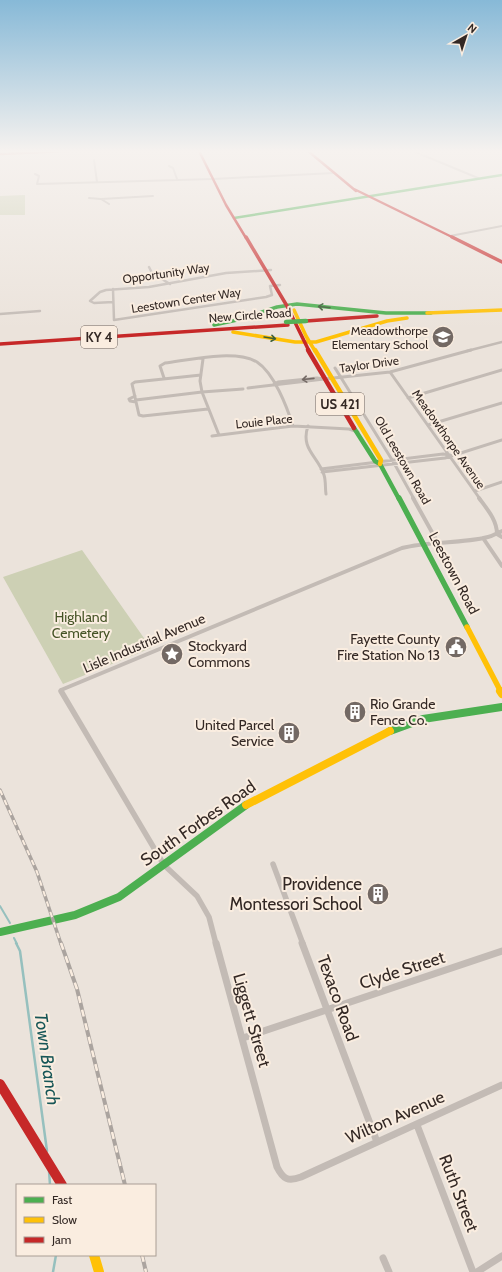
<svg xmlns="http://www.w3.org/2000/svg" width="502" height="1272" font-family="Cabin,sans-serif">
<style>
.green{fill:#cdd0b4}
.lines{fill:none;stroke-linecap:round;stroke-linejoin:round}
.stream-far1{stroke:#96c0be;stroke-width:2}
.stream{stroke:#96c0be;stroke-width:2.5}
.street-far5{stroke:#c3bbb5;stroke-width:2}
.street-far4{stroke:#c3bbb5;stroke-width:2.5}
.street-far3{stroke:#c3bbb5;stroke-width:3}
.street-far2{stroke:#c3bbb5;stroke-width:4}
.street-far1{stroke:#c3bbb5;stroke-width:5.5}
.street{stroke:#c3bbb5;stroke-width:7}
.fast-far4{stroke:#4caf50;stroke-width:2.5}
.fast-far3{stroke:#4caf50;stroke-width:3.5}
.fast-far2{stroke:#4caf50;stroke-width:4.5}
.fast-far1{stroke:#4caf50;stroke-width:5.5}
.fast{stroke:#4caf50;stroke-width:8}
.slow-far4{stroke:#ffc107;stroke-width:3.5}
.slow-far3{stroke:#ffc107;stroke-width:4.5}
.slow-far2{stroke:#ffc107;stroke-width:5.5}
.slow-far1{stroke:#ffc107;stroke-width:8}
.slow{stroke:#ffc107;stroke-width:10}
.jam-far3{stroke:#c62828;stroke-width:2.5}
.jam-far2{stroke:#c62828;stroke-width:3.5}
.jam-far1{stroke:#c62828;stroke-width:4.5}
.jam{stroke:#c62828;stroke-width:10}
.rail-far1-casing{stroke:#aba49f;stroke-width:3.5}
.rail-casing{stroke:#aba49f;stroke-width:4}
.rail-far1{stroke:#faede0;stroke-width:2;stroke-dasharray:5.5;stroke-linecap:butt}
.rail{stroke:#faede0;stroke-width:2.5;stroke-dasharray:7;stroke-linecap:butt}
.fast-bridge{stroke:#4caf50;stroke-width:4.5}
.oneway{stroke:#3d5e36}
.oneway2{stroke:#746a65}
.labels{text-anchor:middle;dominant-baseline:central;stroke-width:4;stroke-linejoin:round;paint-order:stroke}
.far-street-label{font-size:12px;fill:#332824;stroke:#faede0}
.far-poi-label{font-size:12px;fill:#332824;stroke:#faede0;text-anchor:end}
.shield{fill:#faede0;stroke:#6f635c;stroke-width:1}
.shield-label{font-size:13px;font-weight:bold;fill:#332824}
.street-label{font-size:14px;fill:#332824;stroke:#faede0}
.park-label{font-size:14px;fill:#455326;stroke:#faede0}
.poi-label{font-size:14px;fill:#332824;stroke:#faede0;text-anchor:end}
.near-street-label{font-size:17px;fill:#332824;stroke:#faede0}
.near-poi-label{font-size:17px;fill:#332824;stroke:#faede0;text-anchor:end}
.near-water-label{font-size:18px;font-style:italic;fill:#175657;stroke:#faede0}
</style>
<rect width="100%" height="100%" fill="#ebe3db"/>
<path class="green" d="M25,195V215H0V196Z
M82,550L151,648L63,684L3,577Z"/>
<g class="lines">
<path class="stream-far1" d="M0,906L10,923
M14,938L17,944"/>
<path class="stream" d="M16,943L20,951L47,1151
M49,1171L50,1185
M53,1272L56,1255"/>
<path class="street-far5" d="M107,151H130
M413,151L478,178
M278,152L285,151
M94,160L97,182
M169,166L173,168L177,179
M35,174L39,176L37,184L213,179L334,173
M89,198L101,199L109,204
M101,199L153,196
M450,236L502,226"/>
<path class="street-far4" d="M149,267L152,273L170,284
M113,289L114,320L266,297L272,295L270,286L280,285
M113,302L94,303L90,301L100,292L106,290L149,287L226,273L271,270
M0,314L40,311
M467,351L502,342"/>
<path class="street-far3" d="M203,359L200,381L202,392L219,435
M335,368L394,463L414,499
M390,372L480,499
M201,375L135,382L132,384L139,415L143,416L208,409
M164,378L160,366L165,363C189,360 235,349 257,362C274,373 287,407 293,426
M324,379L390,372L471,350
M248,388L324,379L317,378L278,382L274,384
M135,396L129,399L130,401L136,402
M408,398L502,370
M136,400L202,392L243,389
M428,425L502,403
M308,426C300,449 318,456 324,475C326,481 325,488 326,494
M212,436L293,426L349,429L358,432
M321,469L443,454L450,455
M322,472L445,458L502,440
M475,491L502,482"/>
<path class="street-far2" d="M413,498L438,543
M479,498C487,509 497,520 497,534L502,537
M483,538L502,566
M62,692L61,690L402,548C430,541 460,544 488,537C493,536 497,533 502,531"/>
<path class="street-far1" d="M61,691L164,865L197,896L209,917L216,944
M273,864L303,944"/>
<path class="street" d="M216,943L277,1167C283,1179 288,1182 301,1177L502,1085
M302,943L377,1142
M243,1038L502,951
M417,1125L473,1272
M383,1258L389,1272
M477,1272L502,1256"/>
<path class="fast-far4" d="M234,218L502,175"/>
<path class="fast-far3" d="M214,325L237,320L277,307L297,304L386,313H431"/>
<path class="fast-far2" d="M354,428L375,461L380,464L399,499"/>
<path class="fast-far1" d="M399,498L467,627"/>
<path class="fast" d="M390,731L423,719L502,707
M0,932L75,915L119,897L246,805"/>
<path class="slow-far4" d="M294,310L306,336L315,351
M427,313L502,310
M233,332L295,342H316L387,321L407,318"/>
<path class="slow-far3" d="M315,350L381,460L380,464"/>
<path class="slow-far2" d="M467,627L501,692"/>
<path class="slow-far1" d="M500,691L502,694
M246,805L390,731"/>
<path class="slow" d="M94,1255L99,1272"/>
<path class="jam-far3" d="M199,151L226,205L246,238
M308,151L356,191
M0,154L67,151
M354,189L454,238"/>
<path class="jam-far2" d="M246,237L287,306L309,351
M452,237L502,262
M306,321L377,316
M0,344L288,325"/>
<path class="jam-far1" d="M308,350L354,428"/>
<path class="jam" d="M0,1084L62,1185"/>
<g class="rail-far1-casing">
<path id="rail-far1" d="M0,790L37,872L61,944"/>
</g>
<g class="rail-casing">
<path id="rail" d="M61,943L77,989L125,1185
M142,1255L146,1272"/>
</g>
<use href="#rail-far1" class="rail-far1"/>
<use href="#rail" class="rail"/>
<path class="fast-bridge" d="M286,322L306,321"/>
</g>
<defs><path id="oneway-shaft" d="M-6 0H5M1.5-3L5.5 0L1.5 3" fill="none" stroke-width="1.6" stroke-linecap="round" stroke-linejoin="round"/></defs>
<g class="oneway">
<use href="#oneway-shaft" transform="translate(324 307) rotate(-174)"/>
<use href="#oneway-shaft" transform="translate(270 338) rotate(9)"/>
</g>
<use class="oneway2" href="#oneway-shaft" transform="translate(308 379) rotate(174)"/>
<linearGradient id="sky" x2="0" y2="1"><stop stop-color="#87b9d7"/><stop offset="0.46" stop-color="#f6f2ef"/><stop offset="1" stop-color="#f6f2ef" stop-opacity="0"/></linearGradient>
<rect width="502" height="329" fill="url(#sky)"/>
<defs>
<g id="school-disc" transform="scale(1.15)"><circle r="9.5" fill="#736964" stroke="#faede0"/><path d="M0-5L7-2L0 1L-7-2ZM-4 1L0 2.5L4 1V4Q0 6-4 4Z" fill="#fff"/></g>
<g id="civic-disc" transform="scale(1.15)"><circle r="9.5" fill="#736964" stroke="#faede0"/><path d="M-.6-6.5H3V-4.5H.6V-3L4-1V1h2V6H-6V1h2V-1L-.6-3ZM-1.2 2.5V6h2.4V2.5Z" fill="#fff"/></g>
<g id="sight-disc" transform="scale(1.15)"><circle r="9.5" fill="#736964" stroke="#faede0"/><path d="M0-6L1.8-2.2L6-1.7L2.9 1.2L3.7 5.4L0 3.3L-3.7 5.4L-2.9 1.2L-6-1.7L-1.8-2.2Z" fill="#fff"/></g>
<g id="building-disc" transform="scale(1.15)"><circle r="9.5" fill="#736964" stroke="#faede0"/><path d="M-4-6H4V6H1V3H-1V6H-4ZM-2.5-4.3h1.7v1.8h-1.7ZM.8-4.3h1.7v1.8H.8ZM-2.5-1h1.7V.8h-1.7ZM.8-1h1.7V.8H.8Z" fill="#fff"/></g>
</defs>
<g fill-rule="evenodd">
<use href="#school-disc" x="443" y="337"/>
<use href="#civic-disc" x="456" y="647"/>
<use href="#sight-disc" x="172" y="654"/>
<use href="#building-disc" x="355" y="712"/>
<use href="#building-disc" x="289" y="733"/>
<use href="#building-disc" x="378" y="894"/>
</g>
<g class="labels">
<g class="far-street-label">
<text transform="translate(166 273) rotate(-8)">Opportunity Way</text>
<text transform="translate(186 300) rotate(-9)">Leestown Center Way</text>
<text transform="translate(250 315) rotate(-4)">New Circle Road</text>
<text transform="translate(369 364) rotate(-8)">Taylor Drive</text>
<text transform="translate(264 421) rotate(-6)">Louie Place</text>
<text transform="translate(449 439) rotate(55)">Meadowthorpe Avenue</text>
<text transform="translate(403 460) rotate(60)">Old Leestown Road</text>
</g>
<g class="far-poi-label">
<text x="428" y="330">Meadowthorpe<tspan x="428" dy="14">Elementary School</tspan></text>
</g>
<g class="shield">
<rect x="81" y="326" width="36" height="22" rx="3"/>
<rect x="316" y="393" width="48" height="22" rx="3"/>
</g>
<g class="shield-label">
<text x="99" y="337">KY 4</text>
<text x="340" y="404">US 421</text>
</g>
<g class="street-label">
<text transform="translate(454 573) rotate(62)">Leestown Road</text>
<text transform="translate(144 643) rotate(-23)">Lisle Industrial Avenue</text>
</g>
<g class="park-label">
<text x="81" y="617">Highland<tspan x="81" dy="16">Cemetery</tspan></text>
</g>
<g class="poi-label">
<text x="440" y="639">Fayette County<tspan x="440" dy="16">Fire Station No 13</tspan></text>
<text x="188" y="646" text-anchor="start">Stockyard<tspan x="188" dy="16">Commons</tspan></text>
<text x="370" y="704" text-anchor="start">Rio Grande<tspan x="370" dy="16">Fence Co.</tspan></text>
<text x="274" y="725">United Parcel<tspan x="274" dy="16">Service</tspan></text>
</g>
<g class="near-street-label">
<text transform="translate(198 823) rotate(-35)">South Forbes Road</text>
<text transform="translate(402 970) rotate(-18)">Clyde Street</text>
<text transform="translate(338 998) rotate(70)">Texaco Road</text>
<text transform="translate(252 1020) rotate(74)">Liggett Street</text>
<text transform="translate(395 1117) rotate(-24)">Wilton Avenue</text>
<text transform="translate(459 1193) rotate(69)">Ruth Street</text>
</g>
<g class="near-poi-label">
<text x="362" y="884">Providence<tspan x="362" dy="20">Montessori School</tspan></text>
</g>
<g class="near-water-label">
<text transform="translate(47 1059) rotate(82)">Town Branch</text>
</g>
</g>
<rect x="16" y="1184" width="140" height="72" fill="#faede0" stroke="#aa9e95"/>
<rect x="24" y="1197" width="20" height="6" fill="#4caf50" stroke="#aa9e95"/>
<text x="52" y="1204" font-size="12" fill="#332824">Fast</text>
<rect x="24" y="1217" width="20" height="6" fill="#ffc107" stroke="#aa9e95"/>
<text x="52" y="1224" font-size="12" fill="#332824">Slow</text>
<rect x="24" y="1237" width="20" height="6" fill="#c62828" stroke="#aa9e95"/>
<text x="52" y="1244" font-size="12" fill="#332824">Jam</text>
<g transform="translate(466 36) rotate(39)" stroke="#faede0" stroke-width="3" paint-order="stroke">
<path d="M0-3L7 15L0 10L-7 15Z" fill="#332824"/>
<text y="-6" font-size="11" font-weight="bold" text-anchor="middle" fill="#332824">N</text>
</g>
</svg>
